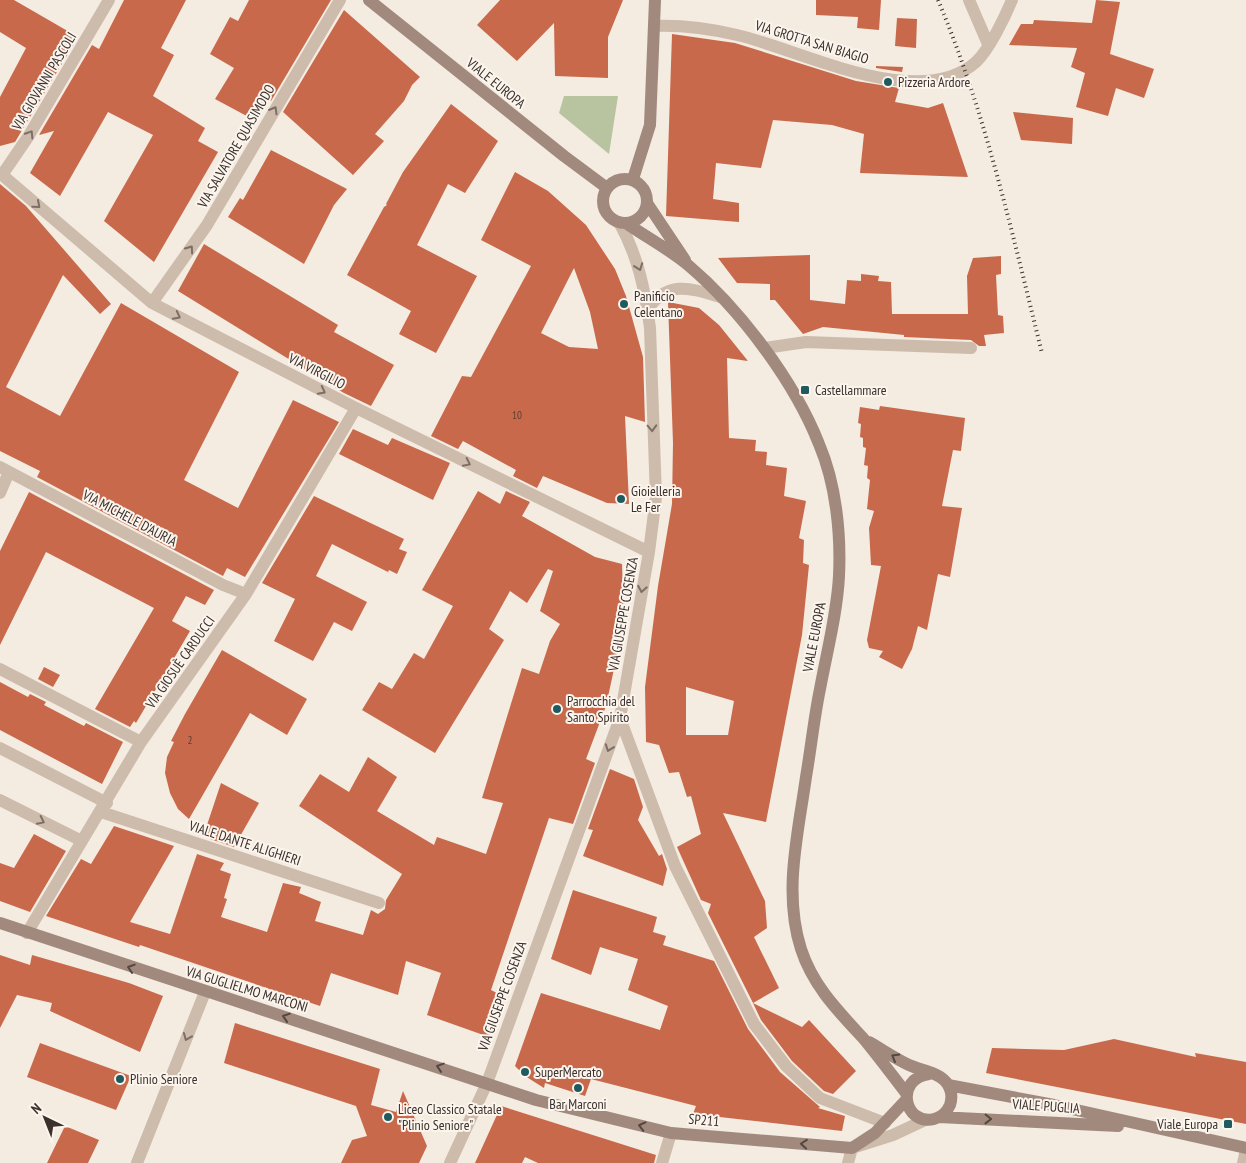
<svg xmlns="http://www.w3.org/2000/svg" width="1246" height="1163" font-family="'PT Sans Narrow',sans-serif">
<style>
.green{fill:#b8c4a0}
.building{fill:#c8694b;fill-rule:evenodd}
.lines{fill:none;stroke-linecap:round;stroke-linejoin:round}
.street{stroke:#cdbbac;stroke-width:12}
.secondary{stroke:#a18a7d;stroke-width:12}
.rail{stroke:#3b302b;stroke-width:4;stroke-dasharray:1 4;stroke-linecap:butt}
.oneway{stroke:#7d6f65}
.oneway2{stroke:#544640}
.poi-dot{fill:#1f5a5e;stroke:#fbf5ee;stroke-width:2}
.labels{text-anchor:middle;dominant-baseline:central;stroke-width:4;stroke-linejoin:round;paint-order:stroke}
.number-label{font-size:11px;fill:#5e3e33}
.street-label{font-size:14px;fill:#3b302b;stroke:#fbf5ee}
.poi-label{font-size:14px;fill:#3b302b;stroke:#fbf5ee;text-anchor:start}
</style>
<rect width="100%" height="100%" fill="#f4ebe1"/>
<path class="green" d="M564,96H618L609,154L559,113Z"/>
<path class="building" d="M0,0H14L78,37L15,142L0,146V97L26,48L0,32Z
M124,0H186L161,48L174,55L153,96L205,128L198,141L218,152L154,262L104,221L153,135L108,112L60,196L30,173L54,131L39,135L92,45L99,49Z
M249,0H331L271,101L268,99L256,121L215,99L234,68L210,54L230,17L238,21Z
M500,0H623L608,37V78L555,76L554,23L517,61L477,25Z
M816,0H881L879,30L857,28L858,17L816,15Z
M1096,0L1120,2L1110,54L1154,69L1144,98L1116,88L1108,116L1076,107L1085,73L1071,67L1077,48L1009,45L1021,24H1033L1034,20L1092,23Z
M344,10L420,77L412,85L404,101L375,134L384,141L353,175L283,112Z
M897,18L917,19L916,48L895,46Z
M672,34L735,43L856,81L899,88L895,102L928,108L943,103L968,177L860,173L864,134L832,125L773,120L761,168L716,163L713,199L739,203V222L666,216Z
M876,66L903,67L902,72L876,68Z
M451,104L498,141L465,193L448,184L417,245L477,276L436,353L399,334L411,311L347,275L384,207L387,205L386,204L403,172Z
M1013,112L1073,118L1072,144L1021,140Z
M271,150L347,189L334,205L304,264L228,217L240,198L243,200Z
M515,172L548,191L586,225L615,269L626,296L643,357L645,422L625,416L629,504L607,503L543,476L537,488L513,476L516,470L463,441L458,449L431,436L462,376L471,377L531,266L481,240ZM574,268L590,312L598,349L569,347L541,333Z
M0,184L26,206L111,304L100,314L63,275L6,387L60,416L121,303L239,372L184,480L238,508L293,400L339,422L245,577L227,568L223,576L37,477L40,471L0,451Z
M204,244L338,325L334,332L394,365L371,406L344,393L178,291Z
M810,255V300L845,304L847,280L861,281V274L879,276L878,281L891,282L892,314H968L967,276L973,258L1001,256V274L996,275L998,315L1003,316L1004,333L984,335L986,346H979L971,340L904,337V335L823,327L803,334L775,300H770V284L737,283L718,258Z
M668,302L699,308L719,325L748,361L727,358L729,438L756,440L755,451L767,452L766,465L787,468L784,496L806,501L799,538L804,540L803,563L809,565L802,635L766,822L723,813L765,901L767,928L754,937L779,988L753,1003L708,913L711,904L701,900L677,847L701,834L691,796L687,797L679,772L669,773L659,745L646,742L645,687L658,586L672,504L673,443ZM686,687L734,701L728,735H686Z
M880,406L965,418L961,451L953,450L942,506L962,508L950,577L938,574L927,630L918,626L912,649L902,669L879,657L883,651L869,648L867,640L881,566L871,565L869,528L874,511L867,509L870,480L867,478L868,466L864,465L866,448L863,447V438L860,437L861,424L858,423L860,407L879,410Z
M353,429L388,445L392,438L450,463L433,500L339,454Z
M478,491L500,504L506,491L530,502L522,516L595,557L622,564L624,623L606,706L586,759L595,763L573,824L549,818L491,990L503,996L489,1037L427,1015L441,973L406,961L398,995L331,973L320,1006L140,945L139,947L46,916L81,859L91,864L114,826L174,846L130,922L170,934L197,854L224,863L220,870L231,874L224,898L227,899L221,917L267,932L283,883L301,887L299,893L321,902L315,921L363,935L371,910L378,914L385,909L386,900L402,874L299,806L320,774L349,792L368,757L397,777L377,811L434,845L437,837L486,854L503,803L482,798L522,668L539,674L550,641L560,624L540,611L553,571L548,569L527,603L510,591L489,629L504,640L435,753L362,710L379,682L392,689L414,653L424,659L453,606L422,590Z
M29,492L214,590L205,605L186,596L172,621L190,631L136,723L134,721L130,727L95,709L154,608L46,552L0,645V551Z
M314,496L404,539L399,549L407,552L397,574L389,570L388,572L332,544L316,576L367,602L352,631L334,622L313,661L274,641L295,599L262,583Z
M222,650L307,699L287,735L250,713L189,819L178,809L170,793L165,773L167,757L174,742L171,741L185,714Z
M44,667L60,675L53,687L38,679Z
M0,682L28,697L30,694L46,702L44,705L84,726L86,723L123,742L102,784L0,730Z
M610,769L634,779L643,807L638,820L659,856L662,854L667,869L663,886L583,856L593,830L588,829Z
M221,783L259,803L234,847L210,839L204,834Z
M34,834L66,851L30,912L0,901V863L14,868Z
M573,890L657,917L653,932L666,936L663,945L714,961L748,1029L780,1072L820,1107L818,1108L845,1116L842,1131L693,1114L696,1106L591,1079L585,1096L545,1083L544,1088L525,1076L515,1066L541,993L660,1030L668,1006L628,990L638,959L600,947L591,975L551,959Z
M0,955L30,965L32,955L129,983L163,996L140,1052L50,1011L52,1003L17,995L0,1028Z
M753,1003L802,1027L809,1020L856,1071L833,1094L824,1091L792,1061L761,1020Z
M235,1023L380,1069L371,1105L396,1112L403,1091L427,1146L419,1163H341L352,1140L367,1136L356,1106L224,1063Z
M1114,1039L1196,1057L1195,1053L1246,1062V1124L986,1073L992,1048L1064,1050Z
M40,1043L131,1076L116,1110L27,1077Z
M501,1106L656,1155L654,1163H538L525,1157L522,1163H475Z
M65,1126L99,1140L88,1163H47Z"/>
<g class="lines">
<path class="street" d="M969,0L988,44
M654,26C680,25 711,29 737,35C799,49 919,113 976,62C989,50 1005,17 1012,0
M0,173L152,303L356,408L649,552
M2,175L28,137L109,0
M152,303L207,225L340,0
M648,309C668,280 690,288 720,297
M765,348L806,342L971,348
M0,467L223,585L246,594
M0,493L9,472
M0,669L141,742
M620,718L675,866L754,1024L786,1066L820,1098L885,1123
M0,748L107,803
M0,800L82,841
M101,812L379,903
M27,933L141,742L246,594L356,408
M137,1163L205,992
M450,1163L487,1083L620,718L649,552L656,497L650,328C645,290 638,256 619,222
M662,1163L671,1133
M848,1163L852,1148L893,1135L925,1120
M1243,1163L1246,1150"/>
<path class="secondary" d="M369,0L564,156L607,188
M603 201a22 22 0 1 1 44 0a22 22 0 1 1-44 0Z
M633,179L650,125L655,0
M647,203L685,260
M626,223C646,237 669,249 688,265C740,309 794,381 819,444C836,484 841,533 839,576C837,614 827,651 820,689C814,718 811,748 806,777C798,834 783,893 801,949C813,986 838,1011 863,1038C878,1056 892,1075 906,1093
M0,923L536,1100L671,1133L852,1148L875,1133L906,1100
M869,1042C883,1050 896,1059 909,1065C920,1070 936,1072 944,1080C951,1086 953,1096 950,1105C947,1112 942,1117 934,1119C904,1126 894,1079 929,1074
M948,1085L1054,1105L1246,1148
M939,1117L1118,1126"/>
<path class="rail" d="M938,0C986,114 1012,233 1042,353"/>
</g>
<defs><path id="oneway-chevron" d="M-2-3.5L2.5 0L-2 3.5" fill="none" stroke-width="1.6" stroke-linecap="round" stroke-linejoin="round" transform="scale(1.25)"/></defs>
<g class="oneway">
<use href="#oneway-chevron" transform="translate(274 110) rotate(-60)"/>
<use href="#oneway-chevron" transform="translate(30 134) rotate(-58)"/>
<use href="#oneway-chevron" transform="translate(37 205) rotate(41)"/>
<use href="#oneway-chevron" transform="translate(190 249) rotate(-55)"/>
<use href="#oneway-chevron" transform="translate(639 267) rotate(70)"/>
<use href="#oneway-chevron" transform="translate(177 316) rotate(27)"/>
<use href="#oneway-chevron" transform="translate(322 391) rotate(27)"/>
<use href="#oneway-chevron" transform="translate(652 428) rotate(88)"/>
<use href="#oneway-chevron" transform="translate(467 463) rotate(26)"/>
<use href="#oneway-chevron" transform="translate(642 589) rotate(100)"/>
<use href="#oneway-chevron" transform="translate(609 748) rotate(110)"/>
<use href="#oneway-chevron" transform="translate(41 821) rotate(26)"/>
<use href="#oneway-chevron" transform="translate(187 1037) rotate(112)"/>
</g>
<g class="oneway2">
<use href="#oneway-chevron" transform="translate(131 968) rotate(-162)"/>
<use href="#oneway-chevron" transform="translate(286 1017) rotate(-162)"/>
<use href="#oneway-chevron" transform="translate(895 1057) rotate(-150)"/>
<use href="#oneway-chevron" transform="translate(440 1067) rotate(-162)"/>
<use href="#oneway-chevron" transform="translate(988 1119) rotate(1)"/>
<use href="#oneway-chevron" transform="translate(642 1126) rotate(-166)"/>
<use href="#oneway-chevron" transform="translate(804 1144) rotate(-175)"/>
</g>
<g class="poi-dot">
<circle cx="888" cy="82" r="5"/>
<circle cx="624" cy="304" r="5"/>
<rect x="800" y="385" width="10" height="10" rx="2.5"/>
<circle cx="621" cy="499" r="5"/>
<circle cx="557" cy="709" r="5"/>
<circle cx="525" cy="1072" r="5"/>
<circle cx="120" cy="1079" r="5"/>
<circle cx="578" cy="1088" r="5"/>
<circle cx="388" cy="1117" r="5"/>
<rect x="1223" y="1119" width="10" height="10" rx="2.5"/>
</g>
<g class="labels">
<g class="number-label">
<text x="517" y="415">10</text>
<text x="190" y="740">2</text>
</g>
<g class="street-label">
<text transform="translate(812 42) rotate(17)">VIA GROTTA SAN BIAGIO</text>
<text transform="translate(44 81) rotate(-59)">VIA GIOVANNI PASCOLI</text>
<text transform="translate(496 83) rotate(39)">VIALE EUROPA</text>
<text transform="translate(236 146) rotate(-60)">VIA SALVATORE QUASIMODO</text>
<text transform="translate(317 371) rotate(27)">VIA VIRGILIO</text>
<text transform="translate(130 518) rotate(28)">VIA MICHELE D'AURIA</text>
<text transform="translate(623 614) rotate(-80)">VIA GIUSEPPE COSENZA</text>
<text transform="translate(814 637) rotate(-79)">VIALE EUROPA</text>
<text transform="translate(180 662) rotate(-55)">VIA GIOSUÈ CARDUCCI</text>
<text transform="translate(245 843) rotate(18)">VIALE DANTE ALIGHIERI</text>
<text transform="translate(247 989) rotate(17)">VIA GUGLIELMO MARCONI</text>
<text transform="translate(502 996) rotate(-70)">VIA GIUSEPPE COSENZA</text>
<text transform="translate(1046 1106) rotate(4)">VIALE PUGLIA</text>
<text transform="translate(704 1120) rotate(5)">SP211</text>
</g>
<g class="poi-label">
<text x="898" y="82">Pizzeria Ardore</text>
<text x="634" y="296">Panificio<tspan x="634" dy="16">Celentano</tspan></text>
<text x="815" y="390">Castellammare</text>
<text x="631" y="491">Gioielleria<tspan x="631" dy="16">Le Fer</tspan></text>
<text x="567" y="701">Parrocchia del<tspan x="567" dy="16">Santo Spirito</tspan></text>
<text x="535" y="1072">SuperMercato</text>
<text x="130" y="1079">Plinio Seniore</text>
<text x="578" y="1104" text-anchor="middle">Bar Marconi</text>
<text x="398" y="1109">Liceo Classico Statale<tspan x="398" dy="16">"Plinio Seniore"</tspan></text>
<text x="1218" y="1124" text-anchor="end">Viale Europa</text>
</g>
</g>
<g transform="translate(45 1118) rotate(317)" stroke="#fbf5ee" stroke-width="4" paint-order="stroke">
<path d="M0-4L9 19L0 12L-9 19Z" fill="#3b302b"/>
<text y="-8" font-size="14" font-weight="bold" text-anchor="middle" fill="#3b302b">N</text>
</g>
</svg>
